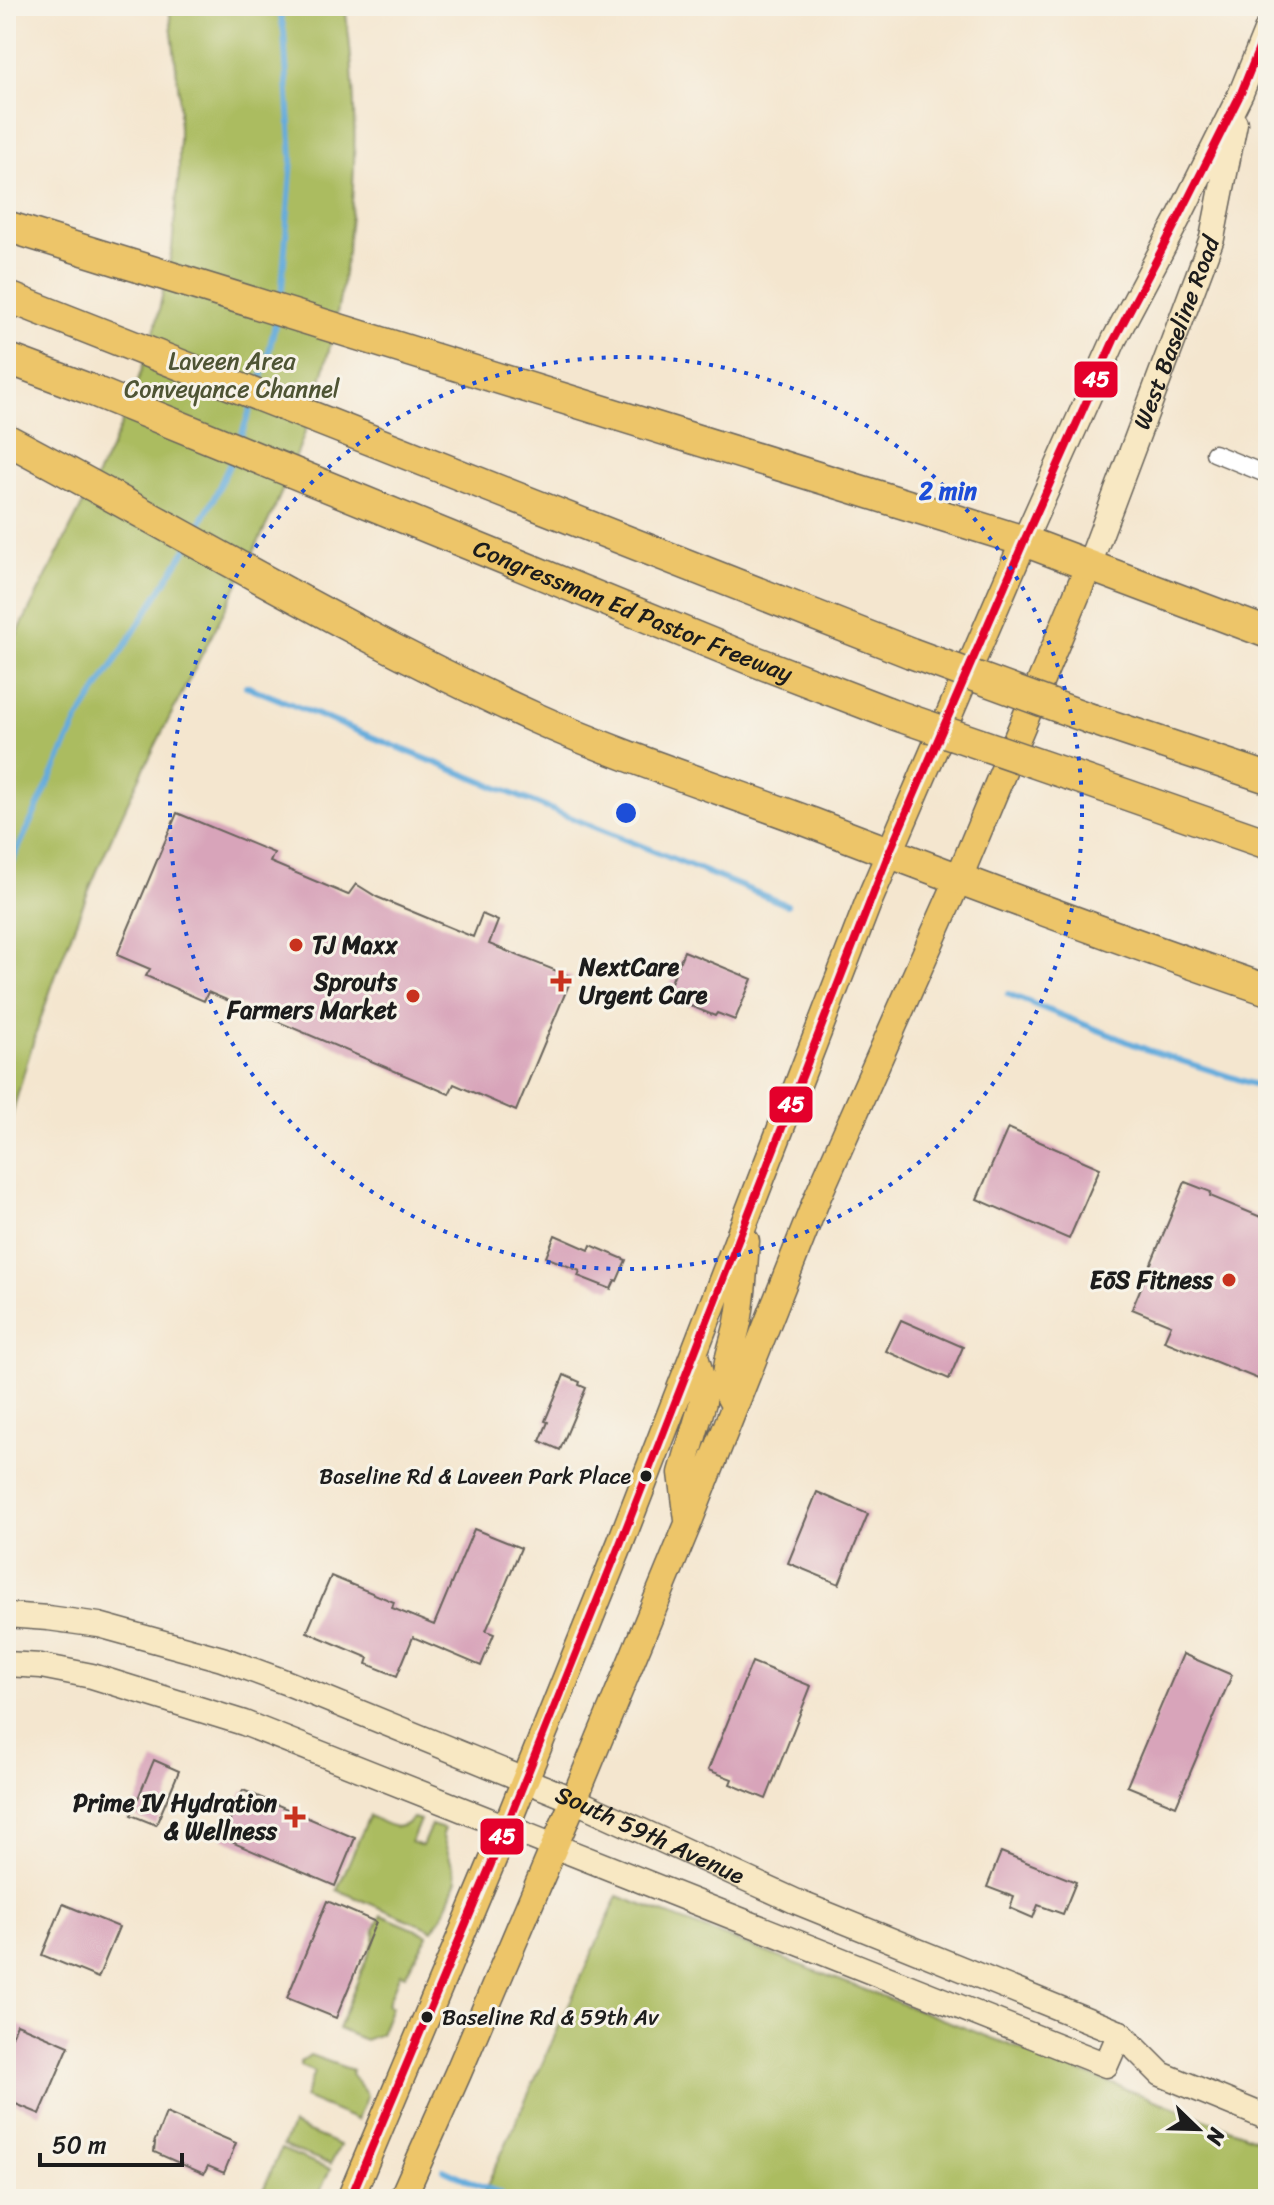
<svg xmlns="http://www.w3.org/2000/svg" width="1274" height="2205" font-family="Sriracha,sans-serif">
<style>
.green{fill:#abbc60;stroke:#646c3e;stroke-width:2}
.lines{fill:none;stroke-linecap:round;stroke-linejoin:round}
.stream{stroke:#65acdc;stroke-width:6}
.building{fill:#d8a4ba}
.street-casing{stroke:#68635b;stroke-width:19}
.secondary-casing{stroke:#68635b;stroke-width:27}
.primary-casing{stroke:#68635b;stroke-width:29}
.highway-casing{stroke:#68635b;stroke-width:33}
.street{stroke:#fff;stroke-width:16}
.secondary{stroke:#f8e8c3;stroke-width:24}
.primary{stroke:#edc569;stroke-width:26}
.highway{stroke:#edc569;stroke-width:30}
.highway-bridge-casing{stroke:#68635b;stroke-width:33;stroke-linecap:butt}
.highway-bridge{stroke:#edc569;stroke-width:30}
.bus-1-casing{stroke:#f7f3e8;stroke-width:14}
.bus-1{stroke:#e4002b;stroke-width:8}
.ring{fill:none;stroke:#1d4ed8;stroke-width:4;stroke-dasharray:4 8}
.poi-dot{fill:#c8321e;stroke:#f7f3e8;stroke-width:3}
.bus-dot{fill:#1c1c1c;stroke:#f7f3e8;stroke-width:3}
.labels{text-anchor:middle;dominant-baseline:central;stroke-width:6;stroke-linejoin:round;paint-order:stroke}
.bus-label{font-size:22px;fill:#1c1c1c;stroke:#f7f3e8;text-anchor:end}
.street-label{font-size:24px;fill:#1c1c1c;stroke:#f7f3e8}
.park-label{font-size:24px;fill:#4e5434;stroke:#f7f3e8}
.poi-label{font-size:24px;font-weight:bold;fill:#1c1c1c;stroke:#f7f3e8;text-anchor:end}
.centre{fill:#1d4ed8;stroke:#f7f3e8;stroke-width:4}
.ring-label{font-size:24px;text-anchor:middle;font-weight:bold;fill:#1d4ed8;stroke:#f7f3e8;stroke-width:6;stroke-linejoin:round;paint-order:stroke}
.line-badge{stroke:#f7f3e8;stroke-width:3}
.badge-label{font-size:22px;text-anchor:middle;font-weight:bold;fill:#fff}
</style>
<rect width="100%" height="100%" fill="#f7f3e8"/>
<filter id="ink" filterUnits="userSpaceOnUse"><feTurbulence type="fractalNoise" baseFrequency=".0125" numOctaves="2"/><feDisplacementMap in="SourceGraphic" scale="16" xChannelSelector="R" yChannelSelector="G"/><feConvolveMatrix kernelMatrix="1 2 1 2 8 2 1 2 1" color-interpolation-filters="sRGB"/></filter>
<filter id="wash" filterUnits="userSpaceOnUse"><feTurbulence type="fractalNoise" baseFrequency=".006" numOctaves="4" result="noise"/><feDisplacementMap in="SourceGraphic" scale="32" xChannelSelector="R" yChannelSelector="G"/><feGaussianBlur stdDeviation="1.8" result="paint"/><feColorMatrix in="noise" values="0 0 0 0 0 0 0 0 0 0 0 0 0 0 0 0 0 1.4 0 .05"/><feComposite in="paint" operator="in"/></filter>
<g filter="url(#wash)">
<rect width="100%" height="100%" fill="#f4e6cf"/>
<path class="green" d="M169,6H345C369,168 347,341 282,491C235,598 176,699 127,804C77,911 34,1024 6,1139V656L112,446L132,399L156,325L172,249L179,171V93Z
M369,1816C386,1823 398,1835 413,1818L420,1820L411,1842L422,1846L431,1825L444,1829L442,1834L457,1880L444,1913L433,1930L337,1890Z
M618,1896L1268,2143V2199H481Z
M381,1915L428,1935L405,1975L400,1973L387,2005L391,2007L380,2034L365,2040L338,2029L374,1941L375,1929Z
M310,2055L352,2070L351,2074L367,2095L357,2120L304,2098L314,2072L301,2066V2062Z
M292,2125L340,2145L331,2164L283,2146Z
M281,2149L330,2169L317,2199H259Z"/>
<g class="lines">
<path class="stream" d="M279,6L284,32L292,158L282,288L280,301
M259,386L266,364L276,320
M239,443L252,404
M195,533L214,498L233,457
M246,686L787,905
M6,875L77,722L188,546
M1008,994L1148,1050L1268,1089
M443,2169L478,2185L501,2193"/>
</g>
<g id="blocks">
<path class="building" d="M177,813L274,853L270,862L348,895L356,884L377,897L473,937L482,914L498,921L489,944L572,977L516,1111L454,1084L449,1094L208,992L204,1001L146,976L150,969L117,955Z
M684,951L752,979L735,1020L717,1013L715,1016L681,1002L682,998L667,992Z
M1008,1128L1100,1168L1069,1239L977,1199Z
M1185,1182L1211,1192L1210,1196L1268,1220V1383L1164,1341L1171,1325L1132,1309Z
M555,1235L589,1250L591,1245L626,1260L617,1281L615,1280L611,1289L578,1276L580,1271L546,1257Z
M901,1320L963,1347L949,1379L886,1351Z
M564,1375L580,1382L579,1385L586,1388L560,1450L540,1441L548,1422L545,1421Z
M817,1492L868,1514L839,1584L788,1563Z
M474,1529L521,1548L486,1631L494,1634L481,1666L413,1637L397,1676L367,1664L369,1658L307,1632L331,1576L394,1602L392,1608L434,1625Z
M1183,1654L1232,1675L1176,1806L1127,1786Z
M752,1662L811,1686L766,1799L730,1784L732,1779L708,1770Z
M154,1760L179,1771L156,1825L131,1815Z
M243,1790L355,1838L335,1886L222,1838Z
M1001,1852L1076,1882L1063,1914L1038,1905L1033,1918L1010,1908L1014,1897L987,1887Z
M327,1901L376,1922L336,2018L287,1998Z
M63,1904L119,1927L98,1978L42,1955Z
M17,2024L69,2046L40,2114L6,2100V2050Z
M166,2113L236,2143L224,2173L208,2166L204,2174L154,2152L155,2143H154Z"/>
</g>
</g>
<g filter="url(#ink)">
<use href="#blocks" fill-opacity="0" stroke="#68635b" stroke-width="2"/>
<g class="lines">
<g class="street-casing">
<path id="street" d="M1214,453L1268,475"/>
</g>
<g class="secondary-casing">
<g id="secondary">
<path d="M1024,541L1114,340L1177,221L1241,93L1268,26"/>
<path id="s1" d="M1089,565L1212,238L1235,123"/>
<path id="s2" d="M6,1615L48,1618L99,1625L222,1659L285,1682L574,1800L797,1902L1120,2033L1161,2074L1268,2118"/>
<path d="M6,1664L41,1666L92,1676L244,1723L1106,2065L1120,2033"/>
</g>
</g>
<g class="primary-casing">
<path id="primary" d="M735,1405C729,1398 726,1392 726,1383C725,1362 734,1342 738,1322C743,1296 744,1268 746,1241
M688,1520L682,1473L703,1402V1384L695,1356
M350,2199L494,1857L620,1544L868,903L1024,541
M402,2199L458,2073L574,1800L688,1524L818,1196L958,880L1089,565"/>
</g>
<g class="highway-casing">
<g id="highway">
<path d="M6,226L1024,541L1268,633"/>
<path d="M6,296L911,653"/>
<path id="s3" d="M6,358L86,388L752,660L887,712"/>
<path d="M6,439C182,532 352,635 533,717C624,758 719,788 812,823C963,881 1115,938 1268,990"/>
<path d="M1091,719L1268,778"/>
<path d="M1067,774L1268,844"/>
</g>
</g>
<use href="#street" class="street"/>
<use href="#secondary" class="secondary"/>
<use href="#primary" class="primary"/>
<use href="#highway" class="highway"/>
<g class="highway-bridge-casing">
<path id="highway-bridge" d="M911,653L1091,719
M887,712L1067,774"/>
</g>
<use href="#highway-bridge" class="highway-bridge"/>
<g class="bus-1-casing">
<path id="bus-1" d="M350,2199L494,1857L620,1544L889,853L1024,541L1114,340L1177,221L1241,93L1268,26"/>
</g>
<use href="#bus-1" class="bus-1"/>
</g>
</g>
<circle class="ring" cx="626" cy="813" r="456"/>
<g class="poi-dot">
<circle cx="296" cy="945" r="8"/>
<path d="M557 969h8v8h8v8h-8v8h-8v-8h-8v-8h8z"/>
<circle cx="413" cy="996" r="8"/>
<circle cx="1229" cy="1280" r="8"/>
<path d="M291 1805h8v8h8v8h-8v8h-8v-8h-8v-8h8z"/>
</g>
<g class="bus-dot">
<circle cx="646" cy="1476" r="7"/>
<circle cx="427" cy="2017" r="7"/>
</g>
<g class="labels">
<g class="bus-label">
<text x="631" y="1476">Baseline Rd &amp; Laveen Park Place</text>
<text x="442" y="2017" text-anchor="start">Baseline Rd &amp; 59th Av</text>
</g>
<g class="street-label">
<text stroke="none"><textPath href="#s1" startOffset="248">West Baseline Road</textPath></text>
<text stroke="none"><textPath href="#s3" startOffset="676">Congressman Ed Pastor Freeway</textPath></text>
<text stroke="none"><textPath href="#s2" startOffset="684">South 59th Avenue</textPath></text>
</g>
<g class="park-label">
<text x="232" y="361">Laveen Area<tspan x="232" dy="28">Conveyance Channel</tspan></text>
</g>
<g class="poi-label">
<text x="312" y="945" text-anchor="start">TJ Maxx</text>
<text x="579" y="967" text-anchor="start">NextCare<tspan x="579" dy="28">Urgent Care</tspan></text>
<text x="397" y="982">Sprouts<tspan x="397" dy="28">Farmers Market</tspan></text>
<text x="1213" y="1280">EōS Fitness</text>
<text x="277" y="1803">Prime IV Hydration<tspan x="277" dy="28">&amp; Wellness</tspan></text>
</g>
</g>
<circle cx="626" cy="813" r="12" class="centre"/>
<g class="ring-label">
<text x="948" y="499">2 min</text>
</g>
<g class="line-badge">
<rect x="1073" y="360" width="46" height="39" rx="8" fill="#e4002b"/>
<rect x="768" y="1085" width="46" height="39" rx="8" fill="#e4002b"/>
<rect x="479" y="1817" width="46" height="39" rx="8" fill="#e4002b"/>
</g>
<g class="badge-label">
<text x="1096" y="387">45</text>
<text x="791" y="1112">45</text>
<text x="502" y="1844">45</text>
</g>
<rect width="1274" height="2205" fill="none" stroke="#f7f3e8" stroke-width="32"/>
<g transform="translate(1198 2129) rotate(113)" stroke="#f7f3e8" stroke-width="6" paint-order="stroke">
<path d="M0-6L14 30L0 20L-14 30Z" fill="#1c1c1c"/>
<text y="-12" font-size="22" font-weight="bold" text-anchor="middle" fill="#1c1c1c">N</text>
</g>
<path d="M40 2153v12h142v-12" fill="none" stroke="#1c1c1c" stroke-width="4"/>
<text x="52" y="2153" font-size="24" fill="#1c1c1c" stroke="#f7f3e8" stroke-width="6" paint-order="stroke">50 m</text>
</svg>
